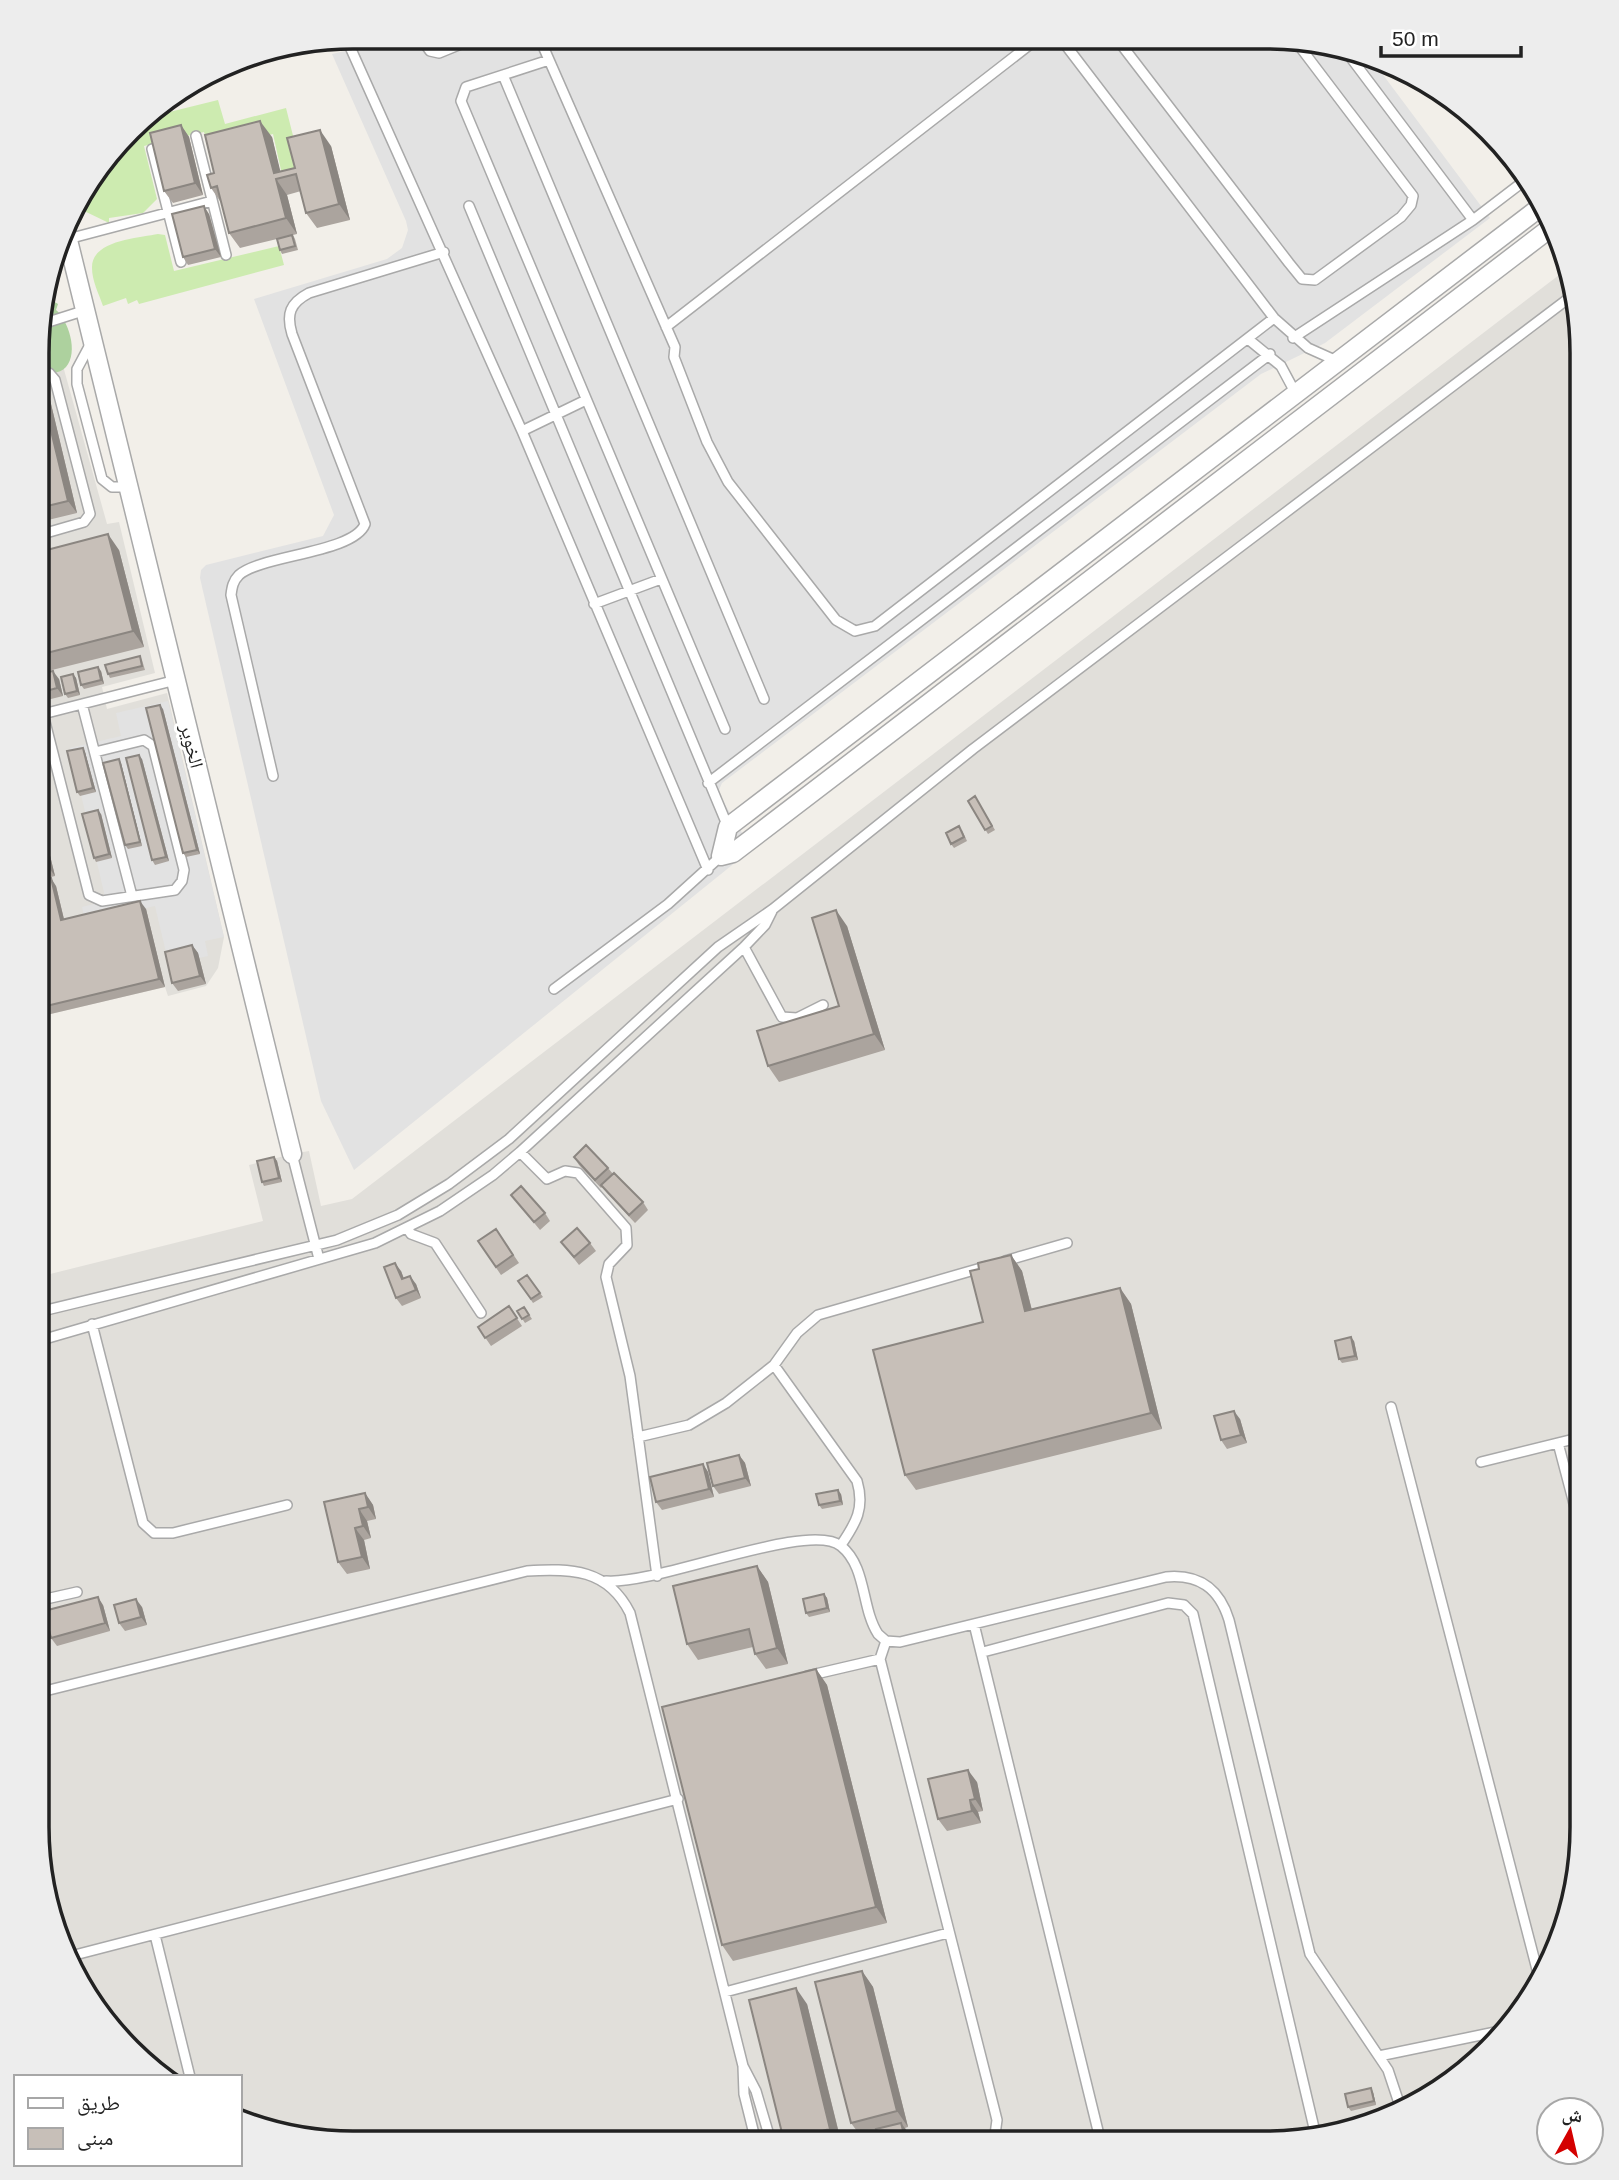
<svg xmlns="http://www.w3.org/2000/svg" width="1619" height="2180" font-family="Arial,'Noto Naskh Arabic',sans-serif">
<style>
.airport{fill:#e1dfda}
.grass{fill:#cdebb0}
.forest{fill:#add19e}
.parking{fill:#e2e2e2}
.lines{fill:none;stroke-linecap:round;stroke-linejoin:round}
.lane-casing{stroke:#a9a9a9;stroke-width:12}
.street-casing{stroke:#a9a9a9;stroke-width:21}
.lane{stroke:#fff;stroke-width:9}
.street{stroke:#fff;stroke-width:18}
.wall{fill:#aba49e}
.shaded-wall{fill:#8b8681}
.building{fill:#c7bfb8;stroke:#8b8681;stroke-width:2}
.labels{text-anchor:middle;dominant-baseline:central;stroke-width:6;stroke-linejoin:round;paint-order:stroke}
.street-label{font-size:19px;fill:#222;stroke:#fff}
.rim{fill:none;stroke:#222;stroke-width:3.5}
</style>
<rect width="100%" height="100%" fill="#f2efe9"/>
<path class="airport" d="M1563,272L1582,353V1848L1565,1929L1529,2003L1475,2064L1406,2110L1266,2143L312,2141L240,2113V2077H162L115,2035L70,1967L37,1827L38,1277L263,1221L249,1165L292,1154L309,1151L321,1206L352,1199Z
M53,330L107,524L119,522L155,673L102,687L107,709L167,693L224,937L218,968L206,986L168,996L165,987L38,1017L39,333Z"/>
<path class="grass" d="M218,100L225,124L286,108L305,183L285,188L273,134L208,149L204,132L144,146L157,199L143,213L109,218V223L80,209L79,195L141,119Z
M158,234L165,235L174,271L279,246L284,265L139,304L137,300L128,304L126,298L103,306C99,294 92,281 92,268C91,240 139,238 158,234Z"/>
<path class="forest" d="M56,264L58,277L53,301L58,304L56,310C68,320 79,352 66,367C59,375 48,372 39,374L40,311Z"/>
<path class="parking" d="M404,37L1308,40L1369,56L1490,218L1325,343L1261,374L722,783L719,790L721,798L752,849L354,1170L321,1101L200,578L201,570L206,565L323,536L334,515L254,299L387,259L402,248L408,230L406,221L332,54Z
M168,701L224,937L205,941L208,956L169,965L155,906L85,922L82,907L106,901L70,748L121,736L116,713Z"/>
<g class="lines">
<g class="lane-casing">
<path id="lane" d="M420,37L430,51L439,53L478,37
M539,37L675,347L674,357L707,442L728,482L836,620L855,631L875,626L1274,318
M346,38L522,431L708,870
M1061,39L1274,318L1308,348L1337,361
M1117,39L1289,263L1302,279L1315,280L1401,217L1411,205L1413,196L1294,39
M1345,50L1473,220
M549,60L466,87L461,101L725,729
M503,75L764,699
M196,136L226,255
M152,149L181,262
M469,206L728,827
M68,239L212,201
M39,325L86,310
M666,327L1037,39
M1293,338L1473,220L1524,181
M1248,339L1281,366L1296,394
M92,341L77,369V384L102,479L112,487H129
M522,431L586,400
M39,508L46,533
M39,535L84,522L90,514L55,380L49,373L39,374
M594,604L661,579
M82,704L132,896
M43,714L89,895L102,901L175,890L182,881L184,870L153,746L144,740L95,752
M39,715L176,680
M273,776L231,595C232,587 233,581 239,575C261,555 354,553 365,524L292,334C286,314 290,303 309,293L444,252
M708,783L1270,354
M744,947L782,1017L797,1018L823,1005
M554,989L668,904L721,856
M520,1152L547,1179L565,1171L578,1173L626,1228L627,1245L609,1264L606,1277L630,1376L657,1576
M292,1154L319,1259
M407,1228L411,1234L435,1243L481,1313
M1005,1261L1067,1243
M38,1312L337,1240L398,1215L449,1184L509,1139L718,947L773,909L973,749L1569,298
M92,1324L143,1523L154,1533H173L287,1505
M38,1341L375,1243L440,1211L493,1175L520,1152L744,947L765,925L772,911
M774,1365L857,1481C865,1508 856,1523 841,1545
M1391,1407L1540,1981
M638,1437L689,1425L726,1403L774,1365L797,1333L818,1315L988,1266
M1558,1443L1582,1534
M1481,1462L1582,1437
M606,1581C658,1585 809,1520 841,1546C867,1567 861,1608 878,1634L886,1641L900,1642L1166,1577C1199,1574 1219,1588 1229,1620L1310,1954L1388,2070L1402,2112
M37,1601L77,1592
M974,1624L1101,2143
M886,1641L880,1659L994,2108L997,2120L994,2142
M983,1652L1168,1603L1184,1605L1193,1614L1315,2132
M807,1676L880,1659
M37,1693L527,1571C571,1568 608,1569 630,1613L743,2066L744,2094L756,2142
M155,1935L190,2077
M67,1957L678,1799
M725,1992L948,1933
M1379,2056L1505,2030
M743,2066L756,2091L771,2142"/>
</g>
<g class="street-casing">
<path id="street" d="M1543,205L728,827L721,856L733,853L1553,226
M66,232L292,1154"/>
</g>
<use href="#lane" class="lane"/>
<use href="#street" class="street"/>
</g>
<path class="wall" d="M181,125L189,137L203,195L173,203L164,191Z
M272,137L280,172L295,168L331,146L350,220L317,228L306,213L301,191L287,195L297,234L293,235L295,239L298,250L282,254L280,250L277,239L240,248L229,233L222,204L211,188L214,173Z
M209,214L221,257L188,265L183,257Z
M39,374L46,383L77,513L48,520L39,507Z
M119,550L144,647L44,672L39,664V552Z
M140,656L142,660L145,670L110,678L108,674Z
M101,671L104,684L84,689L81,685Z
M39,674L59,679L63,696L39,702Z
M73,674L76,678L80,695L68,698L65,694Z
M163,709L200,854L186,857L183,853Z
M83,748L85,752L96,792L80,796L77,792Z
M142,759L169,861L155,865L152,860Z
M121,763L142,846L128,849L125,845Z
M975,796L995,830L988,834L968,801Z
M39,808L46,816L49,825L43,827L55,876L39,880V881L56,886L64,919L146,909L165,987L38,1017Z
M101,814L112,858L96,862L94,858Z
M962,830L967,841L954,848L951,844Z
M847,926L885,1050L779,1082L768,1066L839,1006Z
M192,945L198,953L206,984L178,991L172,983Z
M274,1157L277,1161L282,1182L264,1186L262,1182Z
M574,1157L608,1168L613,1174L643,1202L648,1210L635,1223L607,1193L602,1187L601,1188L579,1165Z
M511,1195L545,1213L550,1221L540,1230Z
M496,1229L519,1263L501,1275L478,1241Z
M561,1242L590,1243L596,1251L579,1265Z
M1011,1255L1022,1271L1032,1310L1120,1288L1131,1304L1162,1429L916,1490L905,1475L983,1322L979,1269Z
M401,1271L404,1279L416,1284L421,1298L402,1306L396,1298Z
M527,1275L543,1297L533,1303L518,1281Z
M509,1306L522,1326L491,1346L478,1327Z
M524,1307L532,1319L525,1323L517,1311Z
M1354,1341L1358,1360L1342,1363L1339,1359Z
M1240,1419L1247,1443L1227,1449L1221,1440Z
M739,1455L745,1463L751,1486L719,1494L713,1486Z
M703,1464L708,1472L714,1497L662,1510L656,1502Z
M365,1493L373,1505L376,1519L367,1521L371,1538L364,1540L370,1569L347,1574L338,1562Z
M841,1494L843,1505L822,1509L819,1505Z
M757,1566L768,1582L788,1664L766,1669L755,1654L753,1647L698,1660L687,1644Z
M824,1594L827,1598L830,1612L809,1617L806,1613Z
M103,1605L110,1631L57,1646L51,1638Z
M142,1607L147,1625L125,1631L119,1623Z
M816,1669L827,1685L887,1923L733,1961L722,1945Z
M977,1782L983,1811L978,1812L981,1823L947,1831L938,1819Z
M862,1971L873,1987L908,2127L905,2128L907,2131L878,2134L862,2138L851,2123Z
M807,2004L841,2141L858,2142H785L784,2141Z
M1373,2092L1376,2105L1351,2111L1348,2107Z"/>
<path class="shaded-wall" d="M260,121L272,137L282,178L274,173Z
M181,125L189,137L203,195L195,183Z
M320,130L331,146L350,220L339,204Z
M276,179L287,195L297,234L286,218Z
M204,206L209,214L221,257L215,249Z
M39,374L46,383L77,513L68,501L39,381Z
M108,534L119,550L144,647L133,631Z
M98,667L101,671L104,684L101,680Z
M53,671L59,679L63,696L57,688Z
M73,674L76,678L80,695L77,691Z
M160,705L163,709L200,854L197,850Z
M83,748L85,752L96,792L93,788Z
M139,755L142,759L169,861L166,857Z
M119,759L121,763L142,846L140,842Z
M41,807L46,816L49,825L43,817Z
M98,810L101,814L112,858L109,854Z
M39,821L43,827L55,876L49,868Z
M51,878L56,886L66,928L61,920Z
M140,901L146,909L165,987L159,979Z
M836,910L847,926L885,1050L874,1034Z
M192,945L198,953L206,984L200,976Z
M274,1157L277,1161L282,1182L279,1178Z
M1011,1255L1022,1271L1036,1327L1025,1311Z
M395,1263L401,1271L407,1287L402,1279Z
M410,1276L416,1284L421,1298L416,1290Z
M1120,1288L1131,1304L1162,1429L1151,1413Z
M1351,1337L1354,1341L1358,1360L1355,1356Z
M1234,1411L1240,1419L1247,1443L1241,1435Z
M739,1455L745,1463L751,1486L745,1478Z
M703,1464L708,1472L714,1497L709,1489Z
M838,1490L841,1494L843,1505L840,1501Z
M365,1493L373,1505L376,1519L368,1507Z
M359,1509L367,1521L371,1538L363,1526Z
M355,1528L364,1540L370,1569L362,1557Z
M757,1566L768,1582L788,1664L777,1648Z
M824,1594L827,1598L830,1612L827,1608Z
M98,1597L103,1605L110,1631L105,1623Z
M136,1599L142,1607L147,1625L141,1617Z
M816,1669L827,1685L887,1923L876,1907Z
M968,1770L977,1782L983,1811L975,1799Z
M970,1800L978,1812L981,1823L972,1811Z
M862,1971L873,1987L908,2127L897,2111Z
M796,1988L807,2004L841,2142H840L830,2129Z
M1371,2088L1373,2092L1376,2105L1374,2101Z
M901,2123L907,2131L910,2142H906Z"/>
<path class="building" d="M260,121L274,173L295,168L287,138L320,130L339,204L306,213L296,174L276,179L286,218L229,233L217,186L211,188L207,175L214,173L205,135Z
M181,125L195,183L164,191L150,133Z
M204,206L215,249L183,257L172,214Z
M292,235L295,246L280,250L277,239Z
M39,381L68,501L39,508Z
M108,534L133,631L39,655V552Z
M140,656L142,666L108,674L105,665Z
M98,667L101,680L81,685L78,672Z
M53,671L57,688L39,693V674Z
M73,674L77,691L65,694L61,677Z
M160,705L197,850L183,853L146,708Z
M83,748L93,788L77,792L67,751Z
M139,755L166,857L152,860L126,758Z
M119,759L140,842L125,845L103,763Z
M975,796L992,826L985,830L968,801Z
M41,807L43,817L39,818V808Z
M98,810L109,854L94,858L82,814Z
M39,824L49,868L38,871Z
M959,826L964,837L951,844L946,833Z
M51,878L61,920L140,901L159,979L38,1008V881Z
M836,910L874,1034L768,1066L757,1031L839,1006L812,918Z
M192,945L200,976L172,983L165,952Z
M586,1145L608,1168L595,1180L574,1157Z
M274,1157L279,1178L262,1182L257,1161Z
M614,1173L643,1202L629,1215L601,1185Z
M521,1186L545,1213L534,1222L511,1195Z
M577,1228L590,1243L574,1257L561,1242Z
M496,1229L513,1255L496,1267L478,1241Z
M1011,1255L1025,1311L1120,1288L1151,1413L905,1475L873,1350L983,1322L970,1271L979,1269L978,1263Z
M395,1263L402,1279L410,1276L416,1290L396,1298L384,1267Z
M527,1275L540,1293L531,1299L518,1281Z
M509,1306L517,1318L485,1338L478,1327Z
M524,1307L529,1315L522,1319L517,1311Z
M1351,1337L1355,1356L1339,1359L1335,1341Z
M1234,1411L1241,1435L1221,1440L1214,1416Z
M739,1455L745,1478L713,1486L707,1463Z
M703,1464L709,1489L656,1502L650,1477Z
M838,1490L840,1501L819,1505L816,1494Z
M365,1493L368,1507L359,1509L363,1526L355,1528L362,1557L338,1562L324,1502Z
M757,1566L777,1648L755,1654L749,1629L687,1644L673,1586Z
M824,1594L827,1608L806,1613L803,1599Z
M98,1597L105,1623L51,1638L44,1611Z
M136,1599L141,1617L119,1623L114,1605Z
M816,1669L876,1907L722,1945L662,1707Z
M968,1770L975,1799L970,1800L972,1811L938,1819L928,1779Z
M862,1971L897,2111L851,2123L815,1982Z
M796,1988L830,2129L784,2141L749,2000Z
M1371,2088L1374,2101L1348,2107L1345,2094Z
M901,2123L906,2142H880L876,2129Z
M855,2137L857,2142H836Z"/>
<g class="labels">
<g class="street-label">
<text transform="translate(192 746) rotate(76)">الخوير</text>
</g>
</g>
<path d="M0 0H1619V2180H0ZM353 49H1266A304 304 0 0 1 1570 353V1827A304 304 0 0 1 1266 2131H353A304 304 0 0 1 49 1827V353A304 304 0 0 1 353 49Z" fill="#ededed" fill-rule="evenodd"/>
<path class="rim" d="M353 49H1266A304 304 0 0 1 1570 353V1827A304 304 0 0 1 1266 2131H353A304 304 0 0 1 49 1827V353A304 304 0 0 1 353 49Z"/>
<rect x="14" y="2075" width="228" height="91" fill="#ffffff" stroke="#a7a7a7" stroke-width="2"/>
<rect x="28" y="2098" width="35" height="10" fill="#ffffff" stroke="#a7a7a7" stroke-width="2"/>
<text x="77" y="2110" font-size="21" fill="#222222">طريق</text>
<rect x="28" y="2128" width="35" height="21" fill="#c7bfb8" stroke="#a7a7a7" stroke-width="2"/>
<text x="77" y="2145" font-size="21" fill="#222222">مبنى</text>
<g transform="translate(1570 2131) rotate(8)"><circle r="33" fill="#ffffff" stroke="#a7a7a7" stroke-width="2"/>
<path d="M0-5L12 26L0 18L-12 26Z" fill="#d40000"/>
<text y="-10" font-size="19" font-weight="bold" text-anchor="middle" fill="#222222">ش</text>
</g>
<path d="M1381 46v10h140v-10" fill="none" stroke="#222222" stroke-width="3.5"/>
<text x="1392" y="46" font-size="21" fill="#222222" stroke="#ffffff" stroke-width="5" paint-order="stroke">50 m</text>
</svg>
